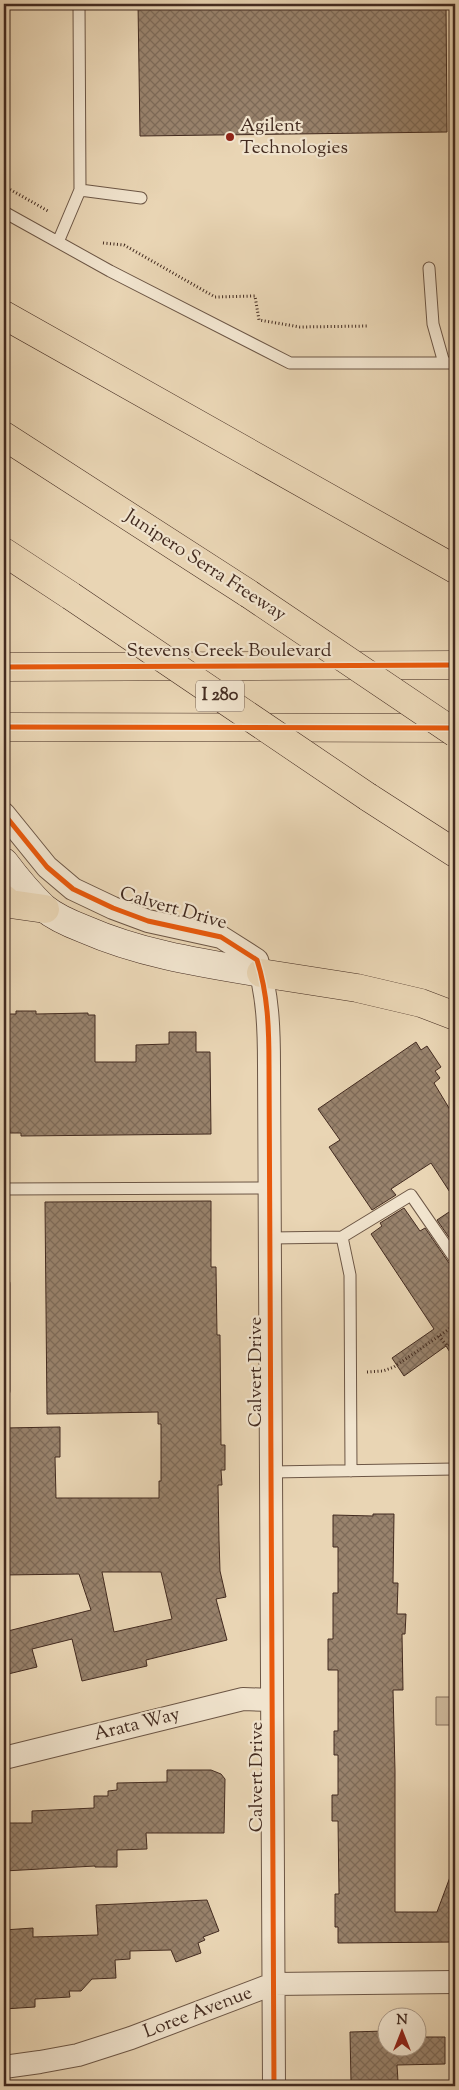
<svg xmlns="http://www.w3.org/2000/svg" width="459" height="2090" font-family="'Sorts Mill Goudy',serif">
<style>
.grass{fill:#cdb89b;stroke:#88725e}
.building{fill:url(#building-cross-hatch);stroke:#432b20;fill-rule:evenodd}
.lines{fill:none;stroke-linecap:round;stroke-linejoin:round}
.lane-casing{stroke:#6c5645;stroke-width:13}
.street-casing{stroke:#6c5645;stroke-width:24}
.secondary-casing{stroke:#432b20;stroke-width:29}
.primary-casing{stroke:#432b20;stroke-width:29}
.highway-casing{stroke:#432b20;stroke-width:29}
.path{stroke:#432b20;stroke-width:3;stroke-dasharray:1 2.5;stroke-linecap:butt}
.lane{stroke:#f1e4ce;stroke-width:11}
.street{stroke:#f1e4ce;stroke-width:22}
.secondary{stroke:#f1e4ce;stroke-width:28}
.primary{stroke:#e9d5b4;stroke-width:28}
.highway{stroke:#e9d5b4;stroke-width:28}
.highway-bridge-casing{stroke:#432b20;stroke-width:29;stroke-linecap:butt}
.highway-bridge{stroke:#e9d5b4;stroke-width:28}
.cycleway-casing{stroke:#f1e4ce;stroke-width:8}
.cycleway{stroke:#e8590c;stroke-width:5}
.poi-dot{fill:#8f2418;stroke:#f1e4ce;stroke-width:2}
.labels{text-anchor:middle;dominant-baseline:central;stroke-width:4.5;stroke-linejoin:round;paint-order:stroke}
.shield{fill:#f1e4ce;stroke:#776254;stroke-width:1}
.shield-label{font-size:18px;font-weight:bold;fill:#432b20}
.poi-label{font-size:19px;fill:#432b20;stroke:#f1e4ce;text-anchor:start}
.street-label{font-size:19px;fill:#432b20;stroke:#f1e4ce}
</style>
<defs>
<pattern id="building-cross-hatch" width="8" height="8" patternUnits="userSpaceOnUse" patternTransform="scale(1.25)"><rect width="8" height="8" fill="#99836d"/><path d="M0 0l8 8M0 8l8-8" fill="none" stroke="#7e6b59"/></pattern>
</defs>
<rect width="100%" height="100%" fill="#e9d5b4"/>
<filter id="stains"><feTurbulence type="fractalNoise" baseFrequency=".004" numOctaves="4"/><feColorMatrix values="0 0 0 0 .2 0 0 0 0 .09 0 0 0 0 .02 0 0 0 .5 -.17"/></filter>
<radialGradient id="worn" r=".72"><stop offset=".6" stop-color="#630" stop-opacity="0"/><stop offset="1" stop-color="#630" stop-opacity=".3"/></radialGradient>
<path class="grass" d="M436,1697H455V1725H436Z"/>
<path class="building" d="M138,4H446L447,132L140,136Z
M16,1011H36V1014L88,1013V1015H95V1062H136V1045L169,1044V1032H196V1052H210L211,1134L21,1136V1133H10L8,1108H4V1014H16Z
M416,1042L421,1050L427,1046L441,1067L435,1071L440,1078L434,1083L455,1118V1200L431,1163L391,1189L396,1195L372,1210L329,1147L340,1140L318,1109Z
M211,1201V1267H216L217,1335H220L221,1445H225V1470H221L222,1485H218L219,1540L220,1571L226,1597L216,1599L227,1640L146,1660L147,1666L82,1681L72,1639L32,1649L37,1667L4,1675V1632L91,1610L79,1574L4,1575V1428L60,1427V1457H55L56,1498H159V1481H161V1424H158V1412L47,1414L45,1202ZM102,1572H161L172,1619L114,1632Z
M404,1208L420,1231L425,1228L449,1263L455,1266V1360L446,1346L404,1376L392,1358L434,1329L371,1234L382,1226L380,1223Z
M455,1208V1246L437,1220Z
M373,1514H394L393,1583H398L397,1614H406L405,1634H402L403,1690H393L395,1771V1912H437L453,1869H455V1942L338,1943V1927H335V1894H339L338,1821H332V1795H338V1755H334V1731H338V1670H328V1639H333V1593H338V1547H333V1515L373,1516Z
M167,1770H211L221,1774L225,1779L224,1833H146L147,1849L117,1850V1867H95V1866L4,1871V1823H32V1811L94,1808V1796H108V1791L117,1790V1783L167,1782Z
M207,1900L219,1931L203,1937L205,1940L198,1943L201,1953L176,1962L171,1950L130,1951V1959L115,1960L116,1978L92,1979L81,1991H69L70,1997L35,1999V2007L4,2009V1930L33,1928V1937L98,1935L96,1905Z
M386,2031V2048H416V2037H445V2064L397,2065L398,2081L351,2082L350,2032Z"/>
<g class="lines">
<g class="lane-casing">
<path id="lane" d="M79,4L80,190
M4,212L110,271L290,363H455
M58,242L80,190L141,198
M429,268L433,324L444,363
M4,1189L270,1188
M342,1237L350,1275L351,1471
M271,1238L342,1237L411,1195L455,1259
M4,1284V1391
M271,1472L455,1469"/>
</g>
<g class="street-casing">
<path id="street" d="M4,814L47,867L73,889L113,908L148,921L221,937L257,960C268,994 269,1030 269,1065L274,2086
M4,1758L243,1699L272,1700
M4,2067L40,2062L78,2055L131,2038L273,1984L455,1982"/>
</g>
<g class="secondary-casing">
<path id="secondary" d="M4,862C16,878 29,894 44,908C55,917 71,924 84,929C141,954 201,963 261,973"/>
</g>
<g class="primary-casing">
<path id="primary" d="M4,667L455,665
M4,727L455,728
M4,899L10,904L45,909"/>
</g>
<g class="highway-casing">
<path id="highway" d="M4,315L455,569
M4,436L249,594
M4,552L71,596
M368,797L455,853
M261,973L357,988L421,1003L455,1016"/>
</g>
<path class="path" d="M4,186L48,211
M103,243L124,245L215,297L255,296L259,320L300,327L369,326
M439,1336L447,1346L455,1340
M367,1372L383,1371L394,1367L455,1325"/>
<use href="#lane" class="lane"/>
<use href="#street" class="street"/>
<use href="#secondary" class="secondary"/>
<use href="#primary" class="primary"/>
<use href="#highway" class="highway"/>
<g class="highway-bridge-casing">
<path id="highway-bridge" d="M249,594L455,733
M71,596L368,797"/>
</g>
<use href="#highway-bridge" class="highway-bridge"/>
<g class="cycleway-casing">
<path id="cycleway" d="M4,667L455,665
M4,727L455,728
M4,814L47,867L73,889L113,908L148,921L221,937L257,960C268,994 269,1030 269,1065L274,2086"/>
</g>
<use href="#cycleway" class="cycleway"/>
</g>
<circle class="poi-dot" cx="230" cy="137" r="5"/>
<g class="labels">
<rect class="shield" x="196" y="680.5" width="48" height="31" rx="4"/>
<g class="shield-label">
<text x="220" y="696">I 280</text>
</g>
<g class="poi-label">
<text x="240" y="126">Agilent<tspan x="240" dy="22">Technologies</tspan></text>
</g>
<g class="street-label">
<text transform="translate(205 566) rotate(33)">Junipero Serra Freeway</text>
<text x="229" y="651">Stevens Creek Boulevard</text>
<text transform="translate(173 909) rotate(16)">Calvert Drive</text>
<text transform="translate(256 1372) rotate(-90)">Calvert Drive</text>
<text transform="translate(137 1725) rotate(-14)">Arata Way</text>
<text transform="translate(257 1777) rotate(-90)">Calvert Drive</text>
<text transform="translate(198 2013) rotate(-21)">Loree Avenue</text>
</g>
</g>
<rect width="459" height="2090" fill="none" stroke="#e9d5b4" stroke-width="20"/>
<rect x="5" y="5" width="449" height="2080" fill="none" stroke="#432b20" stroke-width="2.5"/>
<rect x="10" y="10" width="439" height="2070" fill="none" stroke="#432b20"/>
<g transform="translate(402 2032)"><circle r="24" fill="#f1e4ce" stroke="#ab9a88"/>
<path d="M0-4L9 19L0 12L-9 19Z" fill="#8f2418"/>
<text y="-8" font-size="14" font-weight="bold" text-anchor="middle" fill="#432b20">N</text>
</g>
<rect width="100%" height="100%" filter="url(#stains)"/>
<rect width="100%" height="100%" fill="url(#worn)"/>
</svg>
